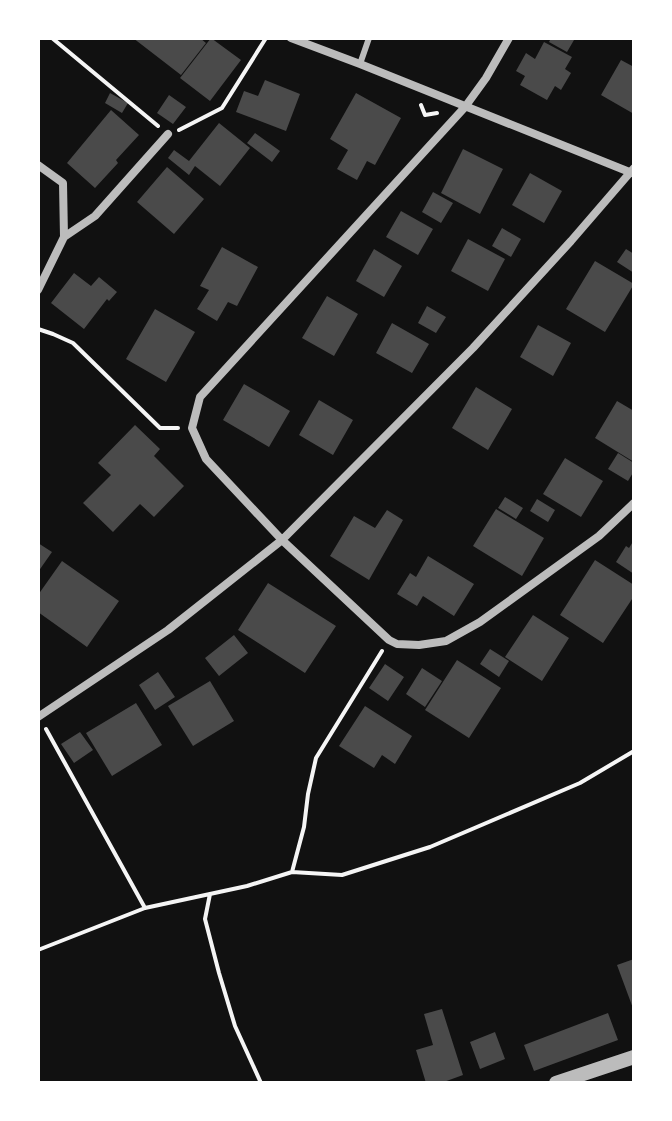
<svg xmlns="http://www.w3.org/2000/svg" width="672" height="1121" font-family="'Varela Round',sans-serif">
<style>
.building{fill:#4a4a4a}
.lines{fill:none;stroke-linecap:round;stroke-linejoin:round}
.path{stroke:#f5f5f5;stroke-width:4}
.service{stroke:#bcbcbc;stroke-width:6}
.minor{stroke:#bcbcbc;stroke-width:8}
.tertiary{stroke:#bcbcbc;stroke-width:14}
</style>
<rect width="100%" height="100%" fill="#111"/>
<path class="building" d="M133,38H200L206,43L181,75Z
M211,38L241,60L210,101L180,78Z
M551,38H570L574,40L567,52L549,42Z
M544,42L572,57L565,69L571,73L561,90L555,86L547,100L520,85L525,76L516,71L526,53L535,59Z
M621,60L634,67V114L601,95Z
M265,80L300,94L286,131L236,112L244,91L258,96Z
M110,93L128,103L122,113L105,103Z
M356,93L401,118L375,165L367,161L357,180L337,169L348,150L330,139Z
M169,95L186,107L173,124L157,113Z
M111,110L139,135L116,160L118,163L95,188L67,163Z
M219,123L250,148L220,186L195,166L189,175L168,158L174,150L189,161Z
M255,133L280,151L272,162L247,143Z
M463,149L503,169L480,214L441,193Z
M167,167L204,199L174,234L137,202Z
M530,173L562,191L544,223L512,205Z
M433,192L453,203L441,223L422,212Z
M401,211L433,229L418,255L386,237Z
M502,228L521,239L511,257L492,246Z
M468,239L505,259L488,291L451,271Z
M222,247L258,267L237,306L228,302L217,321L197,309L209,290L200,286Z
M374,249L402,266L384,297L356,281Z
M626,249L634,254V273L617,262Z
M595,261L634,284L605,332L566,309Z
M74,273L91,286L99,277L117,292L109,301L107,299L84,329L51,303Z
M327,296L358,314L334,356L302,338Z
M427,306L446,317L436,333L418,323Z
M155,309L195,332L166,382L126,359Z
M392,323L429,344L412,373L376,353Z
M538,325L571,343L553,376L520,357Z
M244,384L290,411L269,447L223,420Z
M476,387L512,409L488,450L452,428Z
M319,400L353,420L333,455L299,435Z
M617,401L634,411V462L595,438Z
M135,425L160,449L154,456L184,486L154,517L140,504L113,532L83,503L111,475L98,463Z
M618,453L634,463V471L628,481L608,469Z
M565,458L603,481L581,517L543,494Z
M505,497L523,508L516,519L498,508Z
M537,499L555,510L548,522L530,511Z
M496,509L544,538L522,576L473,546Z
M387,510L403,520L369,580L330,556L354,516L375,528Z
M634,540V574L616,562L626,546L629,548Z
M38,543L52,552L38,572Z
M428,556L474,584L454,616L423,596L417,606L397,594L410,573L416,577Z
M595,560L634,585V596L603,643L560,615Z
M62,561L119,601L87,647L38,612V595Z
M268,583L336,626L305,673L238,630Z
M533,615L569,638L542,681L505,657Z
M234,635L248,653L219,676L205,658Z
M490,649L509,661L499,677L480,664Z
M457,660L501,688L469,738L425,710Z
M385,664L404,677L388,701L369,688Z
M422,668L442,681L425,707L406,694Z
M158,672L175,697L155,710L139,685Z
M210,681L234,721L193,746L168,706Z
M136,703L162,745L112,776L86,733Z
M365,706L412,736L395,764L382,755L374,768L339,746Z
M80,732L93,750L74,763L61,744Z
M634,959V1011L617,965Z
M442,1009L463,1075L441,1083H426L416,1050L433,1045L424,1014Z
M608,1013L618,1040L534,1071L524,1045Z
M495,1032L505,1059L480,1069L470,1042Z"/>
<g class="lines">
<path class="path" d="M52,38L158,126
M421,105L425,115L437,113
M179,130L222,108L266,38
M38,329L53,334L73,343L160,428H178
M46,729L145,908
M292,872L304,827L308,794L316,758L382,651
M210,894L205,919L219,973L235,1026L261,1083
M38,950L145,908L247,886L292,872L342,875L430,847L580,783L634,751"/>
<path class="service" d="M360,64L369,38"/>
<path class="minor" d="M291,38L360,64L632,173
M509,38L486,78L465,107L200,397L192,428L206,459L282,540L389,640L397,644L419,645L446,641L480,622L599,536L634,503
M38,165L63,183L64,237L38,290
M64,237L95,216L168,134
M38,717L168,630L282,540L473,348L571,241L634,168"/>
<path class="tertiary" d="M556,1083L634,1057"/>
</g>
<rect width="672" height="1121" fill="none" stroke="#ffffff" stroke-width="80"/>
</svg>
